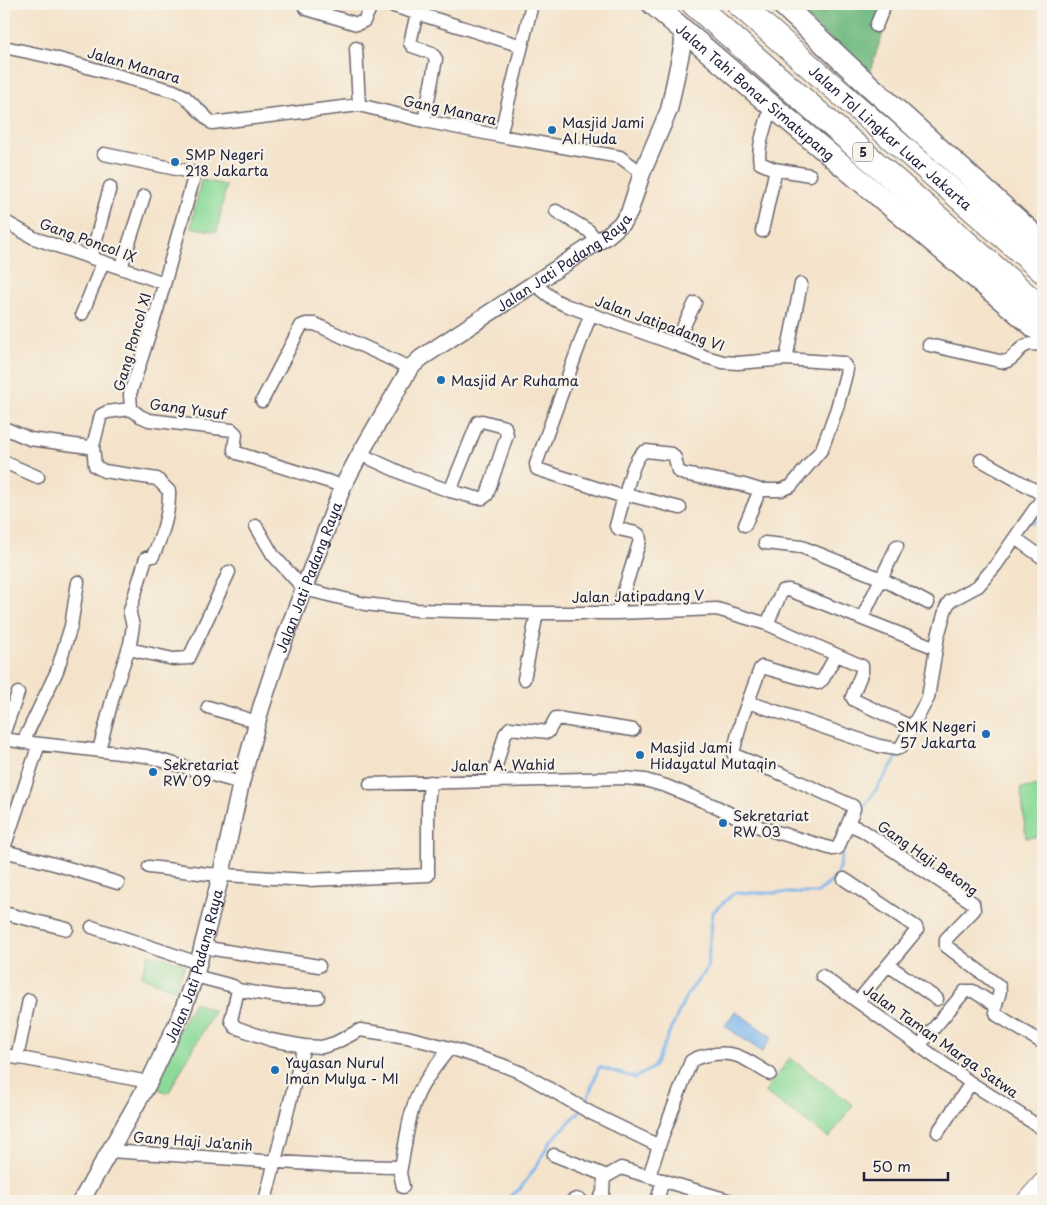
<svg xmlns="http://www.w3.org/2000/svg" width="1047" height="1205" font-family="'Playpen Sans',sans-serif">
<style>
.green{fill:#8bda99;stroke:#567e6a}
.forest{fill:#70ba81;stroke:#496e5e}
.water{fill:#7db6ed;stroke:#506c94}
.lines{fill:none;stroke-linecap:round;stroke-linejoin:round}
.stream{stroke:#7db6ed;stroke-width:3}
.minor-casing{stroke:#6c666d;stroke-width:15}
.tertiary-casing{stroke:#6c666d;stroke-width:19}
.primary-casing{stroke:#6c666d;stroke-width:22}
.trunk-casing{stroke:#6c666d;stroke-width:24}
.motorway-casing{stroke:#6c666d;stroke-width:26}
.minor{stroke:#fff;stroke-width:12}
.tertiary{stroke:#fff;stroke-width:16}
.primary{stroke:#fff;stroke-width:20}
.trunk{stroke:#fff;stroke-width:21}
.motorway{stroke:#fff;stroke-width:24}
.poi-dot{fill:#1f6fb2;stroke:#f7f3e8;stroke-width:2}
.labels{text-anchor:middle;dominant-baseline:central;stroke-width:4.5;stroke-linejoin:round;paint-order:stroke}
.shield{fill:#f7f3e8;stroke:#62616f;stroke-width:1}
.shield-label{font-size:12px;font-weight:bold;fill:#22223b}
.street-label{font-size:14px;fill:#22223b;stroke:#f7f3e8}
.poi-label{font-size:14px;fill:#22223b;stroke:#f7f3e8;text-anchor:start}
</style>
<rect width="100%" height="100%" fill="#f7f3e8"/>
<filter id="ink" filterUnits="userSpaceOnUse"><feTurbulence type="fractalNoise" baseFrequency=".02" numOctaves="2"/><feDisplacementMap in="SourceGraphic" scale="10" xChannelSelector="R" yChannelSelector="G"/><feConvolveMatrix kernelMatrix="1 2 1 2 8 2 1 2 1" color-interpolation-filters="sRGB"/></filter>
<filter id="wash" filterUnits="userSpaceOnUse"><feTurbulence type="fractalNoise" baseFrequency=".0096" numOctaves="4" result="noise"/><feDisplacementMap in="SourceGraphic" scale="20" xChannelSelector="R" yChannelSelector="G"/><feGaussianBlur stdDeviation="1.12" result="paint"/><feColorMatrix in="noise" values="0 0 0 0 0 0 0 0 0 0 0 0 0 0 0 0 0 1.4 0 .05"/><feComposite in="paint" operator="in"/></filter>
<g filter="url(#wash)">
<rect width="100%" height="100%" fill="#f4e3ca"/>
<path class="green" d="M201,180L226,185L217,232L191,227Z
M1042,786L1043,836L1026,838L1021,788Z
M149,954L185,964L175,990L141,976Z
M194,1002L214,1011L168,1094L150,1084Z
M790,1058L853,1105L829,1138L765,1092Z"/>
<path class="forest" d="M793,4L824,13L826,4H893L868,76Z"/>
<path class="water" d="M735,1011L772,1037L762,1052L725,1026Z"/>
<g class="lines">
<path class="stream" d="M1033,523L1043,510
M856,819L901,752
M585,1105L599,1067L635,1078L654,1067L686,996L707,969L713,912L734,893H817L836,878L844,848
M503,1201L520,1189L536,1167L550,1142L581,1110"/>
</g>
</g>
<g filter="url(#ink)">
<g class="lines">
<g class="minor-casing">
<path id="minor" d="M303,4L307,9L357,24L364,21L372,4
M387,4L522,46
M417,13L410,43L412,46L432,53L436,59L424,121
M876,26L885,4
M4,47L51,57L174,91L184,96L212,123L359,105L424,121L500,136L620,157L642,173
M356,48L359,105
M500,136L532,4
M104,154L191,172L194,177L157,310L130,394L131,409
M774,169L810,175
M556,211L589,231L598,242
M4,221L34,238L164,283
M762,231L775,173L774,169L760,163C756,151 767,118 772,106
M91,258L110,187
M121,268L144,196
M534,284L555,300L565,305L675,344L706,357L723,362L738,363L786,359L843,363L847,369L846,374L837,408L822,449L791,486L781,490H760L744,485L684,474L678,471L675,458L672,454L646,451C634,454 629,483 625,494
M591,313L536,464L537,469L624,497L625,494L680,508
M82,314L103,262
M675,344L695,303
M929,345L1004,362C1015,360 1017,348 1027,345C1031,343 1038,345 1043,345
M786,359L801,284
M262,401L301,326L306,324H315L410,368
M4,428L30,439L89,447L93,446
M360,454L408,476L450,491L477,498H483L487,495L507,435L505,427L482,421L478,422L450,491
M4,462L38,477
M745,525L760,490
M256,526L273,555L304,589L365,604L417,610L537,613H617L717,609L767,624L862,666V672L852,697L854,700L912,727
M1015,538L1043,558
M765,543L802,547L882,579L928,603
M617,613L640,540L639,535L636,533L619,529L616,526L624,497
M862,618L897,546
M767,624L782,591L789,590L936,648
M129,649L173,659L189,658L229,572
M524,679L537,613
M748,702L760,669L762,667L818,683L823,679L836,655
M208,707L257,722
M4,732L18,693
M4,739L23,742L146,756L241,783
M23,742L57,671L71,626L78,582
M99,750L115,689L130,644L133,626L130,614V610L146,558L153,556C162,536 170,512 169,491L157,479L104,471L95,466L93,446L101,415L107,412L131,409L140,416L149,420L232,430L236,434L234,450L237,453L343,486
M492,781L505,734L510,728L548,732L556,718L633,730
M370,784L624,778L645,780L666,786L715,806L753,825L833,849L838,848L854,809L853,806L784,775L734,755L733,753L742,718L748,702L879,746L896,749L901,747L928,698L938,636L946,608L950,601L978,586L996,565L1041,500L1040,493L981,460
M848,824L862,830L973,903L974,910L946,939V946L999,986C1003,996 991,1004 997,1015L1043,1043
M4,848L39,744
M4,851L58,865L118,883
M149,867L208,874L307,880L428,875V807L430,782
M844,879L916,927L917,930L858,1001
M4,913L67,929
M92,927L198,963
M203,945L214,949L319,966
M888,965L937,999
M195,976L233,986L238,990L231,1020L235,1027L271,1040L304,1046L322,1047L335,1043L360,1030L407,1037L450,1048L502,1065L524,1074L591,1113L659,1146
M822,976L971,1083L1043,1129
M238,990L283,997H318
M919,1046L965,991H973L995,1005
M4,1055L149,1082
M17,1058L29,1000
M938,1132L971,1083
M109,1151L343,1166L401,1167C406,1143 408,1115 419,1092C427,1076 439,1062 450,1048
M554,1155L607,1176L621,1168L731,1201
M401,1167L400,1173L403,1187
M649,1176L661,1140L691,1061C697,1057 702,1056 709,1055C737,1049 747,1061 770,1074
M265,1201L304,1046
M572,1201L576,1199L582,1201
M598,1201L603,1193L604,1175
M657,1201L663,1180"/>
</g>
<g class="tertiary-casing">
<g id="tertiary">
<path id="s1" d="M81,1201L149,1082L181,1015L195,976L221,875L241,783L261,708L277,659L343,486L360,454L410,368L421,358L608,235L622,223L629,213L642,173L669,110L683,43L682,29"/>
</g>
</g>
<g class="primary-casing">
<path id="primary" d="M1027,1201L1043,1183"/>
</g>
<g class="trunk-casing">
<g id="trunk">
<path id="s2" d="M653,4L772,106L1043,334"/>
<path d="M782,4L861,78L1043,243"/>
</g>
</g>
<g class="motorway-casing">
<g id="motorway">
<path d="M694,4L1043,310"/>
<path id="s3" d="M739,4L1043,271"/>
</g>
</g>
<use href="#minor" class="minor"/>
<use href="#tertiary" class="tertiary"/>
<use href="#primary" class="primary"/>
<use href="#trunk" class="trunk"/>
<use href="#motorway" class="motorway"/>
</g>
</g>
<g class="poi-dot">
<circle cx="552" cy="130" r="5"/>
<circle cx="175" cy="162" r="5"/>
<circle cx="441" cy="380" r="5"/>
<circle cx="986" cy="734" r="5"/>
<circle cx="640" cy="755" r="5"/>
<circle cx="153" cy="772" r="5"/>
<circle cx="723" cy="823" r="5"/>
<circle cx="275" cy="1070" r="5"/>
</g>
<g class="labels">
<rect class="shield" x="853" y="142.5" width="20" height="19" rx="4"/>
<g class="shield-label">
<text x="863" y="152">5</text>
</g>
<g class="street-label">
<text transform="translate(134 65) rotate(16)">Jalan Manara</text>
<text stroke="none"><textPath href="#s2" startOffset="135">Jalan Tahi Bonar Simatupang</textPath></text>
<text transform="translate(450 110) rotate(12)">Gang Manara</text>
<text stroke="none"><textPath href="#s3" startOffset="202">Jalan Tol Lingkar Luar Jakarta</textPath></text>
<text transform="translate(88 240) rotate(20)">Gang Poncol IX</text>
<text stroke="none"><textPath href="#s1" startOffset="1088">Jalan Jati Padang Raya</textPath></text>
<text transform="translate(660 323) rotate(20)">Jalan Jatipadang VI</text>
<text transform="translate(132 342) rotate(-74)">Gang Poncol XI</text>
<text transform="translate(188 409) rotate(8)">Gang Yusuf</text>
<text stroke="none"><textPath href="#s1" startOffset="668">Jalan Jati Padang Raya</textPath></text>
<text transform="translate(638 596) rotate(-1)">Jalan Jatipadang V</text>
<text transform="translate(503 765) rotate(-1)">Jalan A. Wahid</text>
<text transform="translate(928 858) rotate(35)">Gang Haji Betong</text>
<text stroke="none"><textPath href="#s1" startOffset="262">Jalan Jati Padang Raya</textPath></text>
<text transform="translate(941 1041) rotate(35)">Jalan Taman Marga Satwa</text>
<text transform="translate(193 1141) rotate(4)">Gang Haji Ja'anih</text>
</g>
<g class="poi-label">
<text x="562" y="122">Masjid Jami<tspan x="562" dy="16">Al Huda</tspan></text>
<text x="185" y="154">SMP Negeri<tspan x="185" dy="16">218 Jakarta</tspan></text>
<text x="451" y="380">Masjid Ar Ruhama</text>
<text x="976" y="726" text-anchor="end">SMK Negeri<tspan x="976" dy="16">57 Jakarta</tspan></text>
<text x="650" y="747">Masjid Jami<tspan x="650" dy="16">Hidayatul Mutaqin</tspan></text>
<text x="163" y="764">Sekretariat<tspan x="163" dy="16">RW 09</tspan></text>
<text x="733" y="815">Sekretariat<tspan x="733" dy="16">RW 03</tspan></text>
<text x="285" y="1062">Yayasan Nurul<tspan x="285" dy="16">Iman Mulya - MI</tspan></text>
</g>
</g>
<rect width="1047" height="1205" fill="none" stroke="#f7f3e8" stroke-width="20"/>
<path d="M864 1172v8h84v-8" fill="none" stroke="#22223b" stroke-width="2.5"/>
<text x="872" y="1172" font-size="15" fill="#22223b" stroke="#f7f3e8" stroke-width="4" paint-order="stroke">50 m</text>
</svg>
